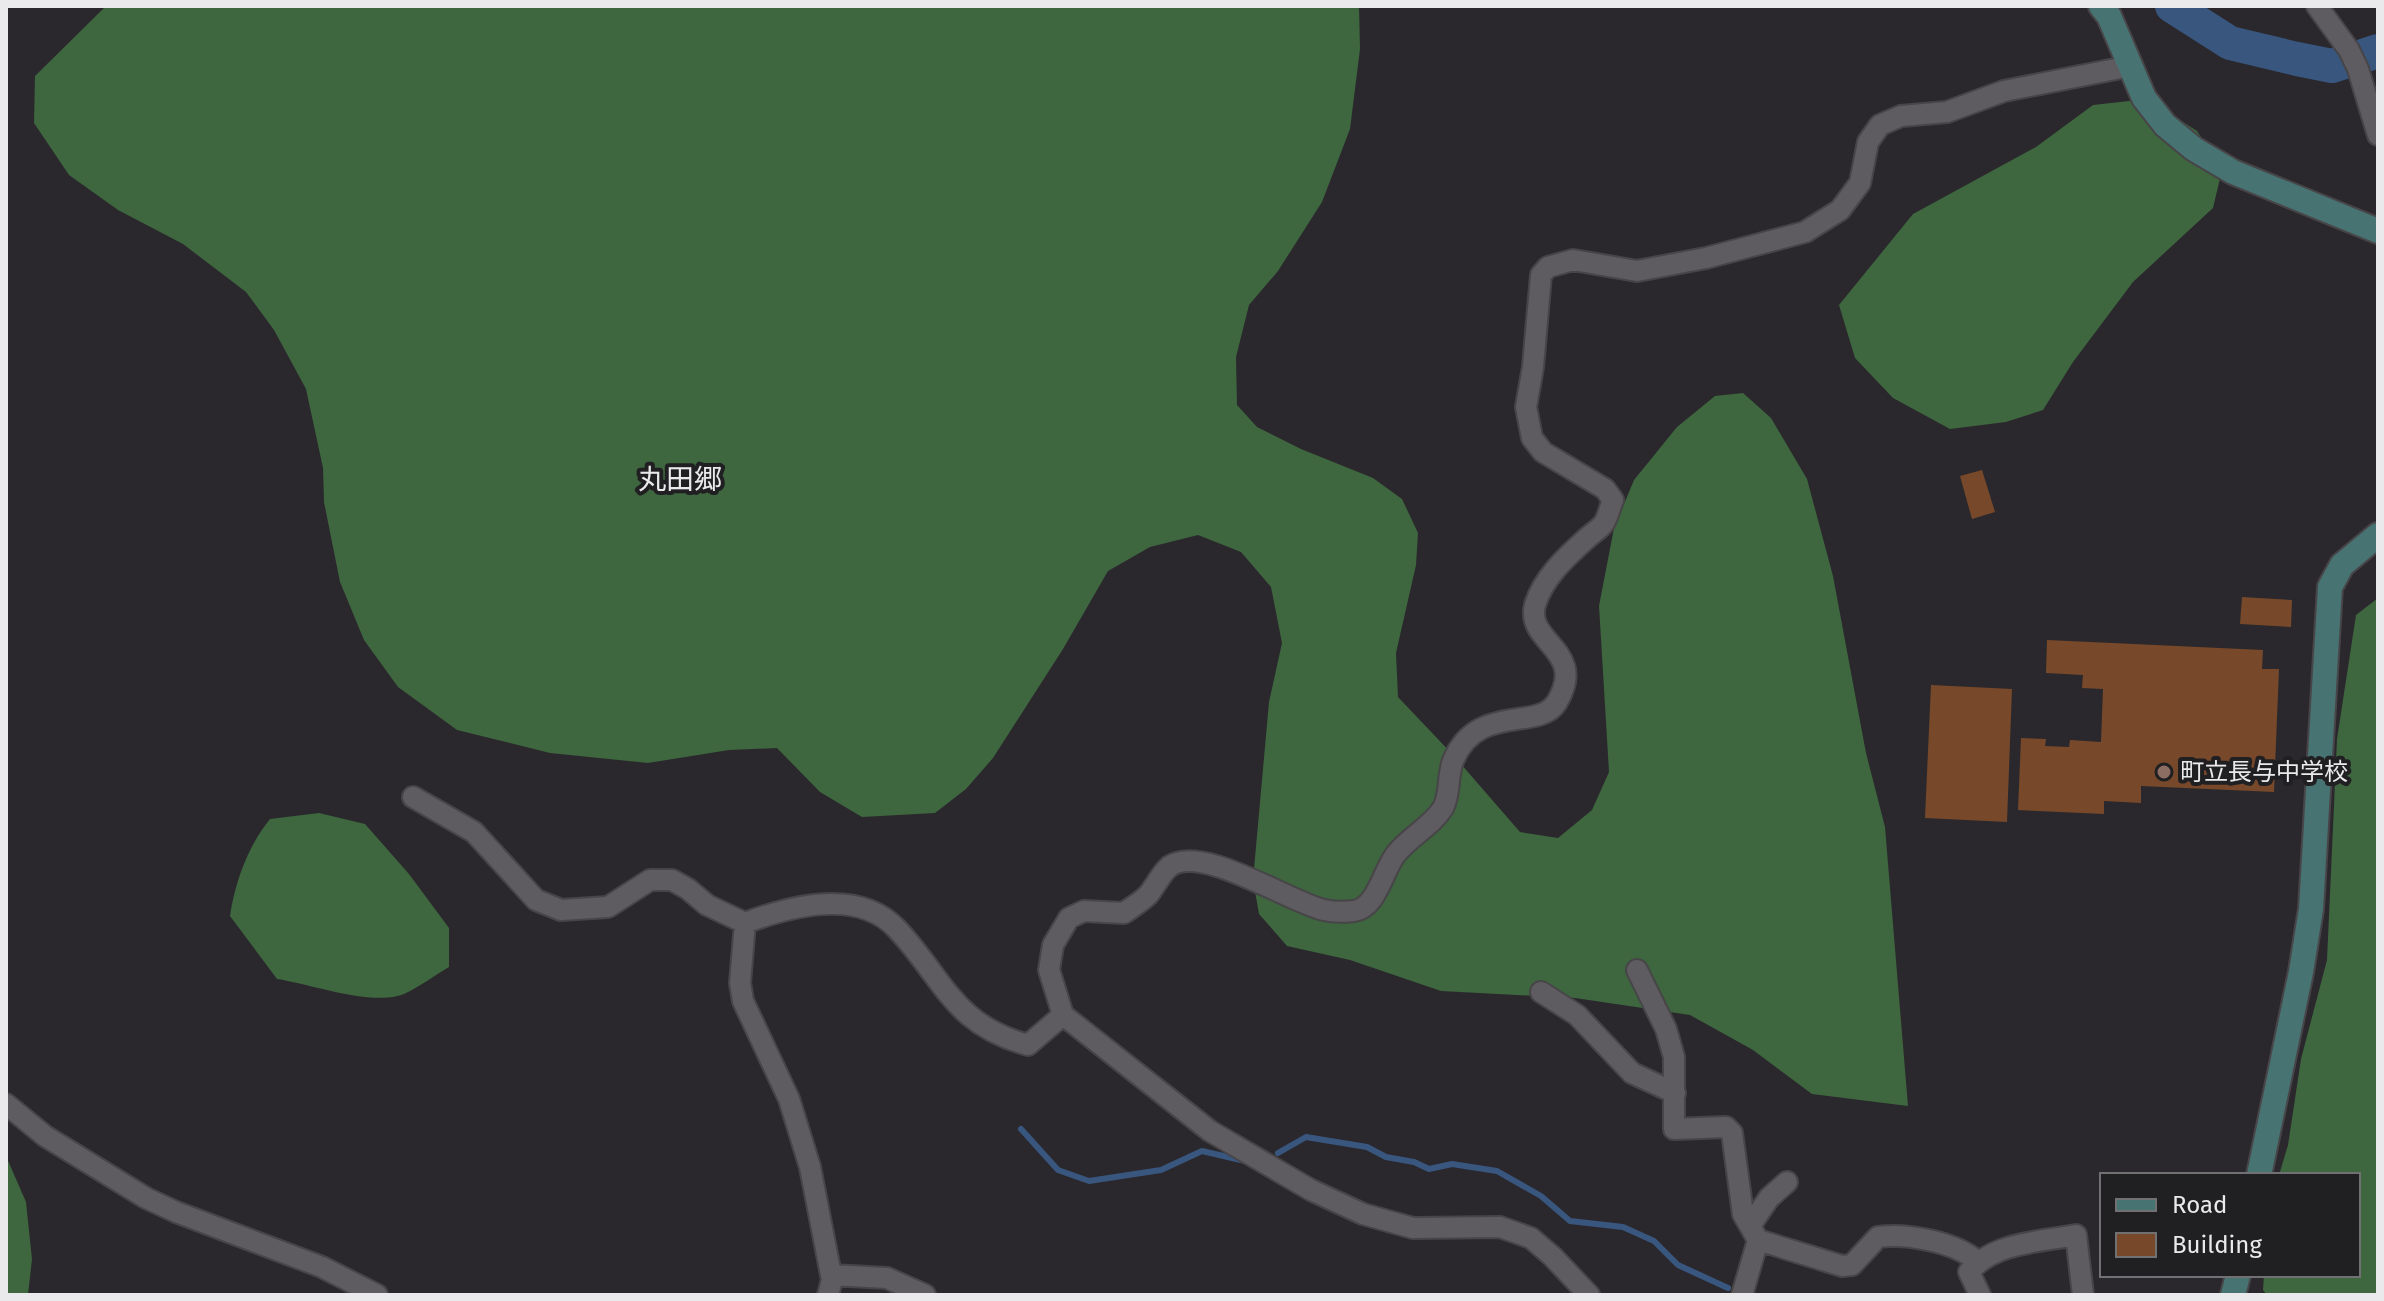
<svg xmlns="http://www.w3.org/2000/svg" width="2384" height="1301" font-family="'Fira Sans','Noto Sans JP',sans-serif">
<style>
.forest{fill:#3e663f}
.lines{fill:none;stroke-linecap:round;stroke-linejoin:round}
.stream{stroke:#39567f;stroke-width:6}
.river{stroke:#39567f;stroke-width:34}
.building{fill:#77492a}
.street-casing{stroke:#474548;stroke-width:24}
.secondary-casing{stroke:#474548;stroke-width:28}
.street{stroke:#5e5c60;stroke-width:20}
.secondary{stroke:#487373;stroke-width:24}
.education-dot{fill:#8d6e63;stroke:#201f22;stroke-width:3}
.labels{text-anchor:middle;dominant-baseline:central;stroke-width:8;stroke-linejoin:round;paint-order:stroke}
.poi-label{font-size:24px;fill:#eae9eb;stroke:#201f22;text-anchor:start}
.quarter-label{font-size:28px;fill:#eae9eb;stroke:#201f22}
</style>
<rect width="100%" height="100%" fill="#2a282c"/>
<path class="forest" d="M106,6H1359L1360,49L1350,129L1322,202L1278,271L1249,305L1236,357L1237,405L1257,427L1301,449L1373,478L1402,499L1418,533L1416,565L1396,653L1398,697L1454,756L1520,832L1558,838L1592,810L1609,772L1599,606L1614,528L1634,480L1677,427L1715,396L1743,393L1771,418L1807,479L1833,576L1866,753L1885,827L1908,1106L1812,1094L1753,1050L1690,1015L1575,998L1441,991L1350,960L1287,946L1259,914L1253,880L1269,702L1282,643L1271,587L1241,552L1198,535L1150,547L1108,571L1063,649L993,758L966,789L935,813L862,817L820,792L777,748L729,750L648,763L550,753L457,730L398,687L364,640L340,582L324,502L323,468L306,389L274,330L246,292L183,244L118,210L69,175L34,123L35,76Z
M2147,99L2197,131L2222,170L2213,208L2133,282L2073,362L2043,410L2006,422L1950,429L1893,398L1855,358L1839,305L1913,214L2036,147L2093,105Z
M2378,598V1295H2267L2263,1290L2264,1275H2358V1175H2279L2288,1145L2301,1059L2327,960L2337,739L2356,615Z
M319,813L365,824L409,874L449,928V967C435,975 421,986 406,993C376,1008 311,984 277,979L230,916C235,882 248,846 270,819Z
M6,1156L26,1202L32,1259L28,1295H6Z"/>
<g class="lines">
<path class="stream" d="M1021,1129L1058,1170L1089,1181L1161,1170L1202,1151L1245,1161
M1278,1153L1306,1137L1367,1147L1386,1157L1414,1162L1429,1169L1452,1164L1497,1171L1541,1196L1570,1221L1623,1227L1654,1241L1678,1265L1728,1288"/>
<path class="river" d="M2172,6L2230,43L2297,59L2332,66L2378,51"/>
</g>
<path class="building" d="M1982,470L1995,512L1972,519L1960,476Z
M2242,597L2292,600L2291,627L2240,624Z
M2047,640L2263,650L2262,669H2279L2274,792L2141,786V803L2104,801V814L2018,810L2021,738L2046,739L2045,746L2069,747L2070,740L2101,742L2103,689L2082,688L2083,675L2046,673Z
M1931,685L2012,689L2007,822L1925,818Z"/>
<g class="lines">
<g class="street-casing">
<path id="street" d="M2317,6L2349,50L2358,69L2378,135
M413,797L474,832L536,900L561,910L608,907L650,880H672L688,889L707,905L745,923C790,906 859,888 897,929C945,980 952,1024 1028,1045L1063,1015
M745,923L740,983L743,1001L789,1099L810,1167L832,1280L828,1295
M1637,970L1666,1029L1674,1057V1129L1726,1127L1732,1133L1743,1214L1758,1240L1742,1295
M1541,992L1577,1015L1632,1073L1675,1093
M6,1104L45,1136L146,1198L176,1212L322,1267L377,1295
M1750,1226L1769,1198L1787,1182
M1758,1240L1842,1266L1852,1265L1878,1237C1907,1233 1956,1242 1978,1262
M831,1275L887,1278L925,1295
M1589,1295L1552,1256L1531,1238L1500,1227L1413,1228L1363,1214L1311,1190L1210,1131L1063,1015L1049,970L1053,945L1069,918L1084,911L1124,913C1132,907 1141,902 1148,895C1155,887 1161,873 1170,866C1202,844 1289,902 1324,910C1332,912 1345,912 1354,911C1377,908 1383,870 1396,854C1409,837 1432,826 1443,808C1451,793 1447,776 1453,761C1477,702 1539,732 1557,702C1588,650 1525,643 1535,605C1543,578 1566,557 1586,539C1591,534 1600,529 1604,523C1608,517 1610,507 1613,500L1605,489L1543,452L1532,438L1526,407L1533,367L1541,275L1548,267L1573,260L1637,271L1706,258L1805,232L1840,210L1860,183L1868,142L1880,125L1901,116L1947,112L2004,91L2131,66
M1980,1295L1969,1272C1994,1242 2040,1242 2076,1235L2083,1295"/>
</g>
<g class="secondary-casing">
<path id="secondary" d="M2101,6L2109,16L2144,98L2165,125L2194,149L2233,172L2378,231
M2259,1175L2301,972L2311,909L2330,587L2342,565L2378,535
M2233,1295L2238,1275"/>
</g>
<use href="#street" class="street"/>
<use href="#secondary" class="secondary"/>
</g>
<circle class="education-dot" cx="2164" cy="772" r="8"/>
<g class="labels">
<g class="poi-label">
<text x="2180" y="772">町立長与中学校</text>
</g>
<g class="quarter-label">
<text x="680" y="479">丸田郷</text>
</g>
</g>
<rect width="2384" height="1301" fill="none" stroke="#eae9eb" stroke-width="16"/>
<rect x="2100" y="1173" width="260" height="104" fill="#201f22" stroke="#717072" stroke-width="2"/>
<rect x="2116" y="1199" width="40" height="12" fill="#487373" stroke="#717072" stroke-width="2"/>
<text x="2172" y="1213" font-size="24" fill="#eae9eb">Road</text>
<rect x="2116" y="1233" width="40" height="24" fill="#77492a" stroke="#717072" stroke-width="2"/>
<text x="2172" y="1253" font-size="24" fill="#eae9eb">Building</text>
</svg>
